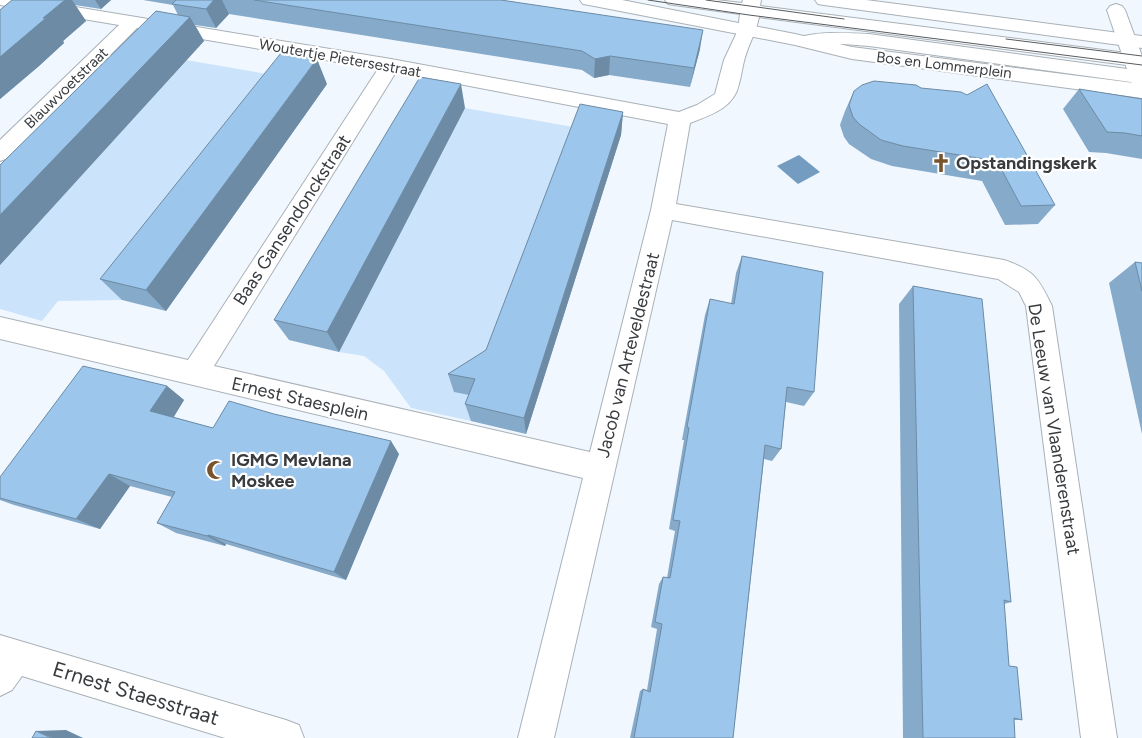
<svg xmlns="http://www.w3.org/2000/svg" width="1142" height="738" font-family="Figtree,sans-serif">
<style>
.green{fill:#cce4fb}
.water{fill:#749cc0}
.lines{fill:none;stroke-linecap:round;stroke-linejoin:round}
.minor-casing{stroke:#a9b1b7;stroke-width:2}
.major-casing{stroke:#a9b1b7;stroke-width:2}
.highway-casing{stroke:#a9b1b7;stroke-width:2}
.minor{fill:#fff;fill-rule:evenodd}
.major{fill:#fff;fill-rule:evenodd}
.highway{fill:#fff;fill-rule:evenodd}
.tram{stroke:#575b5f;stroke-width:1}
.wall{fill:#86aaca}
.shaded-wall{fill:#6d8ba4}
.building{fill:#9cc6eb;stroke:#6d8ba4}
.labels{text-anchor:middle;dominant-baseline:central;stroke-width:4.5;stroke-linejoin:round;paint-order:stroke}
.far-street-label{font-size:15px;fill:#393c3f;stroke:#fff}
.poi-label{font-size:18px;font-weight:bold;fill:#393c3f;stroke:#fff;text-anchor:start}
.street-label{font-size:18px;fill:#393c3f;stroke:#fff}
.near-street-label{font-size:21px;fill:#393c3f;stroke:#fff}
</style>
<rect width="100%" height="100%" fill="#f0f7ff"/>
<path class="green" d="M186,60L291,78L122,300L58,301L42,321L0,309V265Z
M465,108L579,128L471,421L411,408L384,371L364,356L339,352Z"/>
<path class="water" d="M799,155L820,172L798,184L777,166Z"/>
<g class="lines">
<g class="minor-casing">
<path id="minor" d="M0,0H33L391,59L679,112L697,105L715,94L724,60L738,30L740,14L674,5L668,4L665,0H716L742,3L743,0H761L760,6L1142,55V67L759,17C756,33 748,45 744,61C742,69 741,77 739,84C734,108 711,115 690,123L676,204L1004,260C1034,270 1039,279 1052,306L1117,738H1081L1026,306L1019,292L998,279L672,220L554,738H518L583,478L0,339V317L188,360L378,69L137,28L8,158L0,161V140L119,25L0,5ZM396,72L668,124L651,210L590,452L214,366Z
M0,635L286,720L299,725L304,738H225L22,676L12,690L0,696Z"/>
</g>
<g class="major-casing">
<path id="major" d="M580,0H622L795,34L852,47L1142,84V98L852,59L795,45L589,5L583,4Z
M815,0H866L1142,36V48L824,5L818,4Z"/>
</g>
<g class="highway-casing">
<path id="highway" d="M1116,4L1122,6L1125,10L1142,56V90L1135,89L1131,82L869,46L843,44L807,47L800,45L797,41L800,37C823,31 846,33 869,34L1127,69L1107,10L1110,6Z"/>
</g>
<use href="#minor" class="minor"/>
<use href="#major" class="major"/>
<use href="#highway" class="highway"/>
<path class="tram" d="M648,0L749,15L1142,65
M706,0L844,19
M1006,39L1142,56"/>
</g>
<path class="wall" d="M12,0H111L101,9L75,5L86,21L63,41L64,43L39,66L0,99V10Z
M143,0H501L700,49L690,87L609,75L594,78L582,70L229,14L216,28L195,25L204,41L0,265V165L178,15L173,5Z
M327,84L166,311L122,300L100,279Z
M916,85L1055,205L1038,224L1005,225L982,181L892,166L871,159L849,144L844,137L840,125L845,111L854,91Z
M1079,89L1142,99V159L1106,153L1089,152L1063,109Z
M465,108L339,352L289,340L274,320Z
M623,112L621,135L526,434L471,421L465,404L469,395L454,392L448,374L486,350Z
M742,256L814,392L804,406L786,402L781,449L772,461L764,459L733,738H630L640,691L643,689L647,690L657,629L651,627L659,584L663,577L667,578L675,531L669,529L684,440H682L705,315L710,299L731,304L736,273Z
M1135,262L1142,263V434L1109,283Z
M913,286L1011,602L1004,604L1009,666L1022,720H1014L1015,738H903L899,304Z
M167,386L184,400L173,417L213,428L399,454L346,580L226,544L225,546L176,533L157,523L172,497L130,486L100,529L14,505L0,500V477Z"/>
<path class="shaded-wall" d="M65,0H72L86,21L63,41L64,43L39,66L0,99V57L43,18Z
M95,0H111L101,9Z
M214,0H222L229,14L216,28L206,9Z
M190,17L204,41L0,265V215Z
M703,30L700,49L690,87L694,68Z
M610,56L609,75L594,78L595,59Z
M317,59L327,84L166,311L146,290Z
M461,84L465,108L339,352L327,332Z
M623,112L621,135L526,434L524,418Z
M167,386L184,400L169,425L150,411Z
M391,441L399,454L346,580L334,572Z
M109,474L130,486L100,529L76,519Z
M208,535L226,544L225,546L207,536Z
M66,730L83,738H52L36,731Z"/>
<path class="building" d="M12,0H65L43,18H46L0,57V10Z
M176,0H214L206,9L172,4Z
M254,0H501L703,30L694,68L610,56L595,59L582,51Z
M156,11L190,17L0,215V165Z
M281,53L317,59L146,290L100,279Z
M420,77L461,84L327,332L274,320Z
M874,81L916,85L921,88L961,92L967,95L987,84L1055,205L1021,206L997,161L903,146L881,140L859,124L853,117L849,105L854,91L862,85Z
M1079,89L1142,99V136L1125,133L1107,132Z
M580,104L623,112L524,418L465,404L475,379L448,374L486,350Z
M742,256L823,272L814,392L787,387L781,449L765,445L733,738H634L643,689L650,692L662,624L655,622L663,577L670,578L680,521L673,520L689,428L687,427L710,299L734,304Z
M1135,262L1142,263V291Z
M913,286L982,299L1011,602L1004,600L1009,666L1017,667L1022,720L1014,718L1015,738H923Z
M83,366L167,386L150,411L213,428L229,401L274,414L391,441L334,572L208,535L207,536L157,523L175,492L109,474L76,519L0,498V477Z
M36,731L51,738H52H32Z"/>
<defs>
<g id="church-bare" transform="scale(1.5)"><path d="M-1.2-6h2.4v3.5h3.3v2.4h-3.3V6h-2.4V-.1h-3.3v-2.4h3.3Z" fill="#78542e" stroke="#fff" stroke-width="2.5" paint-order="stroke"/></g>
<g id="mosque-bare" transform="scale(1.5)"><path d="M3.5-4.9A6 6 0 1 0 3.5 4.9A5 5 0 1 1 3.5-4.9Z" fill="#78542e" stroke="#fff" stroke-width="2.5" paint-order="stroke"/></g>
</defs>
<g fill-rule="evenodd">
<use href="#church-bare" x="941" y="163"/>
<use href="#mosque-bare" x="216" y="470"/>
</g>
<g class="labels">
<g class="far-street-label">
<text transform="translate(340 58) rotate(10)">Woutertje Pietersestraat</text>
<text transform="translate(944 65) rotate(7)">Bos en Lommerplein</text>
<text transform="translate(66 88) rotate(-44)">Blauwvoetstraat</text>
</g>
<g class="poi-label">
<text x="956" y="163">Opstandingskerk</text>
<text x="231" y="460">IGMG Mevlana<tspan x="231" dy="21">Moskee</tspan></text>
</g>
<g class="street-label">
<text transform="translate(292 220) rotate(-57)">Baas Gansendonckstraat</text>
<text transform="translate(628 355) rotate(-76)">Jacob van Arteveldestraat</text>
<text transform="translate(300 399) rotate(13)">Ernest Staesplein</text>
<text transform="translate(1054 429) rotate(81)">De Leeuw van Vlaanderenstraat</text>
</g>
<g class="near-street-label">
<text transform="translate(136 693) rotate(17)">Ernest Staesstraat</text>
</g>
</g>
</svg>
